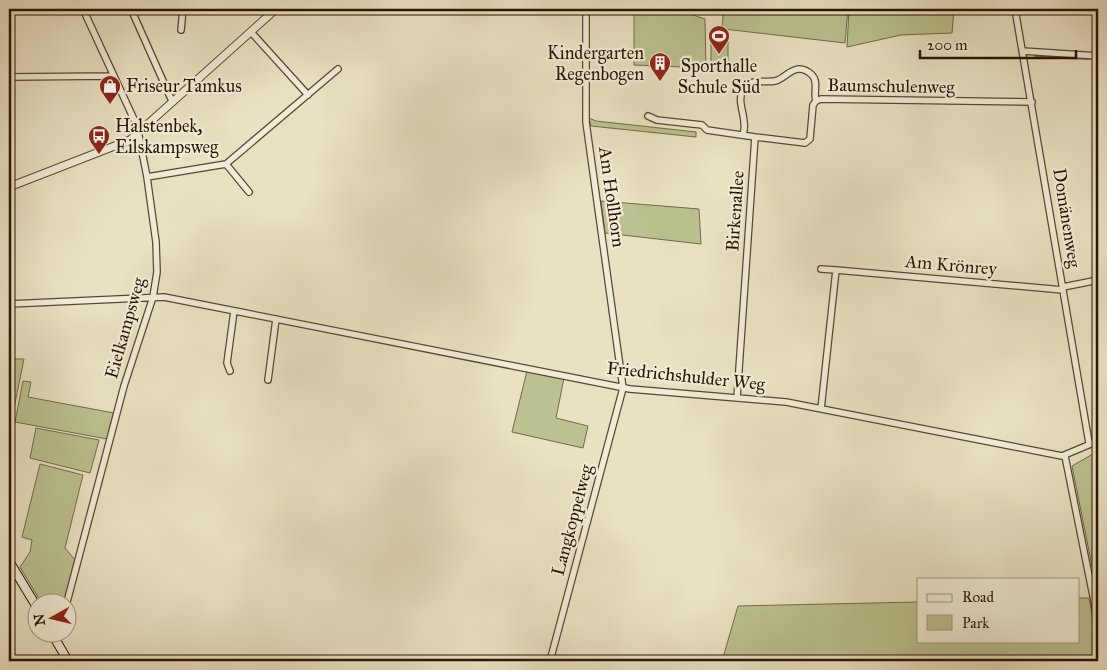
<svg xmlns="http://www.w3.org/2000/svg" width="1107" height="670" font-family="'IM FELL Great Primer',serif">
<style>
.green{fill:#bbc190;stroke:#726b48}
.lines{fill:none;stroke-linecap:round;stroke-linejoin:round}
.stream{stroke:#6c7970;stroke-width:2}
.minor-casing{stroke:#584830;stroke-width:8}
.tertiary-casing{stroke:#584830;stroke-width:9}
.secondary-casing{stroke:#281500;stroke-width:10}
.minor{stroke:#f1ecd7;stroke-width:5.5}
.tertiary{stroke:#f1ecd7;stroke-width:7}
.secondary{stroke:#f1ecd7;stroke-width:8}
.labels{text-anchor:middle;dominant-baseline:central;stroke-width:4.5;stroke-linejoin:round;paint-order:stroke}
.poi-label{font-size:18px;fill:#281500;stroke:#f1ecd7;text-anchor:start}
.street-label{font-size:18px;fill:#281500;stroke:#f1ecd7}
</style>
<rect width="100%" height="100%" fill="#e9e1c2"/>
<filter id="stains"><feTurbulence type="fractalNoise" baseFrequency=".004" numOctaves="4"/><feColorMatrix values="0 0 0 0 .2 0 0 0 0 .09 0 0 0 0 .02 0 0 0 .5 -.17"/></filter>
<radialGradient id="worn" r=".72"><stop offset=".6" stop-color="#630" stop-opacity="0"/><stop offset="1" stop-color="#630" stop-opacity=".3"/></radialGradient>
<path class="green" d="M634,9H675L705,19L706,68L634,65Z
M721,9H848L845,43L724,29L722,27L723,18Z
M849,9H954L952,33L901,35L847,47Z
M718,38H728V70L711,69V42H718Z
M589,118L596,121L696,132V137L591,126Z
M601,201L699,209L701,244L605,233Z
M9,359H24L11,423L9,426Z
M527,371L564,378L556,418L588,426L583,448L512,432Z
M23,381L31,382L28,397L114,413L107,439L15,422Z
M36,428L99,440L90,473L30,458Z
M1098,451V596L1072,466Z
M40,464L83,475L65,548L76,561L65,602H41L20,567L30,552L32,540L22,537Z
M1078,598H1089L1098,648V661H722L738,606L918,602V641H1078Z"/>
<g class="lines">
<path class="stream" d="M1035,56L1061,58
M1067,58L1090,59
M1093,59L1098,60"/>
<g class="minor-casing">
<path id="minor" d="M131,9L172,101
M1015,9L1089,443
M181,30L183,9
M251,32L308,95
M1023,51L1098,56
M9,77L114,76
M648,116L657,120L702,125L707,130L755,137L737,398
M743,135C744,131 745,127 744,123C744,112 737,100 743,89C750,78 765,83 775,81C784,79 790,69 799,69C804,69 809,72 812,75C819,82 813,93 816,101
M755,137L805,143L810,139L813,105L816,101L821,99L1032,102
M226,164L249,192
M147,177L226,164L338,69
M821,269L836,270
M1063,287L1098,280
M9,304L164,297L630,389L786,402L1062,456L1098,441
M230,371L227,363L234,311
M268,380L276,319
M821,409L836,270L1063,290
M1065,456L1098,621
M67,602L124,386L153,297L157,272L156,242L147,177L137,126L83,9
M58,661L65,656
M550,661L623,388L586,122V9"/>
</g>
<g class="tertiary-casing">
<path id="tertiary" d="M9,187L130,140L276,9"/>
</g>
<g class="secondary-casing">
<path id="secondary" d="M9,561L38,609
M51,632L68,661"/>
</g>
<use href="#minor" class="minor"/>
<use href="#tertiary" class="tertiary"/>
<use href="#secondary" class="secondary"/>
</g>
<defs>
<g id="stadium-pin" transform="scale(1.125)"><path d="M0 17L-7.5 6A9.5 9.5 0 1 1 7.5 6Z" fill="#8f2418" stroke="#f1ecd7"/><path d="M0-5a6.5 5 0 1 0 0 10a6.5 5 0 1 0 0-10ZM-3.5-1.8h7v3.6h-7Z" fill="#fff"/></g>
<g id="building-pin" transform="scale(1.125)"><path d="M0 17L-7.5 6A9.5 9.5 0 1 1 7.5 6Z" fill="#8f2418" stroke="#f1ecd7"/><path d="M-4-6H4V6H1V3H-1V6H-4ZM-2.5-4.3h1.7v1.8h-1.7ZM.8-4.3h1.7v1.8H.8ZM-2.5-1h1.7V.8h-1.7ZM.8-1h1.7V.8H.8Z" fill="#fff"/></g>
<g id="shop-pin" transform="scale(1.125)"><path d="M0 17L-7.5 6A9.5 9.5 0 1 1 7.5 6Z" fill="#8f2418" stroke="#f1ecd7"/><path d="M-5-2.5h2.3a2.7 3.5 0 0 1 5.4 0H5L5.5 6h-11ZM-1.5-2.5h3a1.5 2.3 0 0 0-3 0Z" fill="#fff"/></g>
<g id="bus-pin" transform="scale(1.125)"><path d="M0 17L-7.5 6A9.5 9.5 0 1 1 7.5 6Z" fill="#8f2418" stroke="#f1ecd7"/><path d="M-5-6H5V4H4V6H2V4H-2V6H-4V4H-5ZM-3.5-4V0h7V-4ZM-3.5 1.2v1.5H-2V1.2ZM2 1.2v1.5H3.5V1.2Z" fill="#fff"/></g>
</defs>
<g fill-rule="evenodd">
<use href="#stadium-pin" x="719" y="36"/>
<use href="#building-pin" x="660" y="63"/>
<use href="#shop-pin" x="110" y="86"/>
<use href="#bus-pin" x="99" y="136"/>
</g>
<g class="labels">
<g class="poi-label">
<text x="644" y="53" text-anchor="end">Kindergarten<tspan x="644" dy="21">Regenbogen</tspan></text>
<text x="719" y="66" text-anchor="middle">Sporthalle<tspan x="719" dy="21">Schule Süd</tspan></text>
<text x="126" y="86">Friseur Tamkus</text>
<text x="115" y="126">Halstenbek,<tspan x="115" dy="21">Eilskampsweg</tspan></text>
</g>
<g class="street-label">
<text transform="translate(891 86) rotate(1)">Baumschulenweg</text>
<text transform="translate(612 197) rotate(82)">Am Hollhorn</text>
<text transform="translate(735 211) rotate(-86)">Birkenallee</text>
<text transform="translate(1067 218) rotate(81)">Domänenweg</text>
<text transform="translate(951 265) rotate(5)">Am Krönrey</text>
<text transform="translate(125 328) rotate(-74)">Eielkampsweg</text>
<text transform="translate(686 376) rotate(6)">Friedrichshulder Weg</text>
<text transform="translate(572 520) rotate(-75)">Langkoppelweg</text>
</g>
</g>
<rect width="1107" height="670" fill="none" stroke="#e9e1c2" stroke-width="30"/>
<rect x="10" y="10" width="1087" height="650" fill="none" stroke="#281500" stroke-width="2.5"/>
<rect x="15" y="15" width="1077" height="640" fill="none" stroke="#281500"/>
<rect x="917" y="578" width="162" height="65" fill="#f1ecd7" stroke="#a19681"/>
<rect x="927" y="594" width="25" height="8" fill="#f1ecd7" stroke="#a19681"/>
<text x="962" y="602" font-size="15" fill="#281500">Road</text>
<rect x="927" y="615" width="25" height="15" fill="#bbc190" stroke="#a19681"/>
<text x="962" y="628" font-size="15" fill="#281500">Park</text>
<g transform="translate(52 618) rotate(262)"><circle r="24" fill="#f1ecd7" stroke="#a19681"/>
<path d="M0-4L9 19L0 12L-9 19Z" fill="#8f2418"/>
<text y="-8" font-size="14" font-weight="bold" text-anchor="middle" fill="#281500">N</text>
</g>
<path d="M920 50v8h156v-8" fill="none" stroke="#281500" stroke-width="2.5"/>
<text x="927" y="50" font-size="15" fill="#281500" stroke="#f1ecd7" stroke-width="4" paint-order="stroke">200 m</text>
<rect width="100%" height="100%" filter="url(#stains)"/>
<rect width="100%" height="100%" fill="url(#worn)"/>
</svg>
